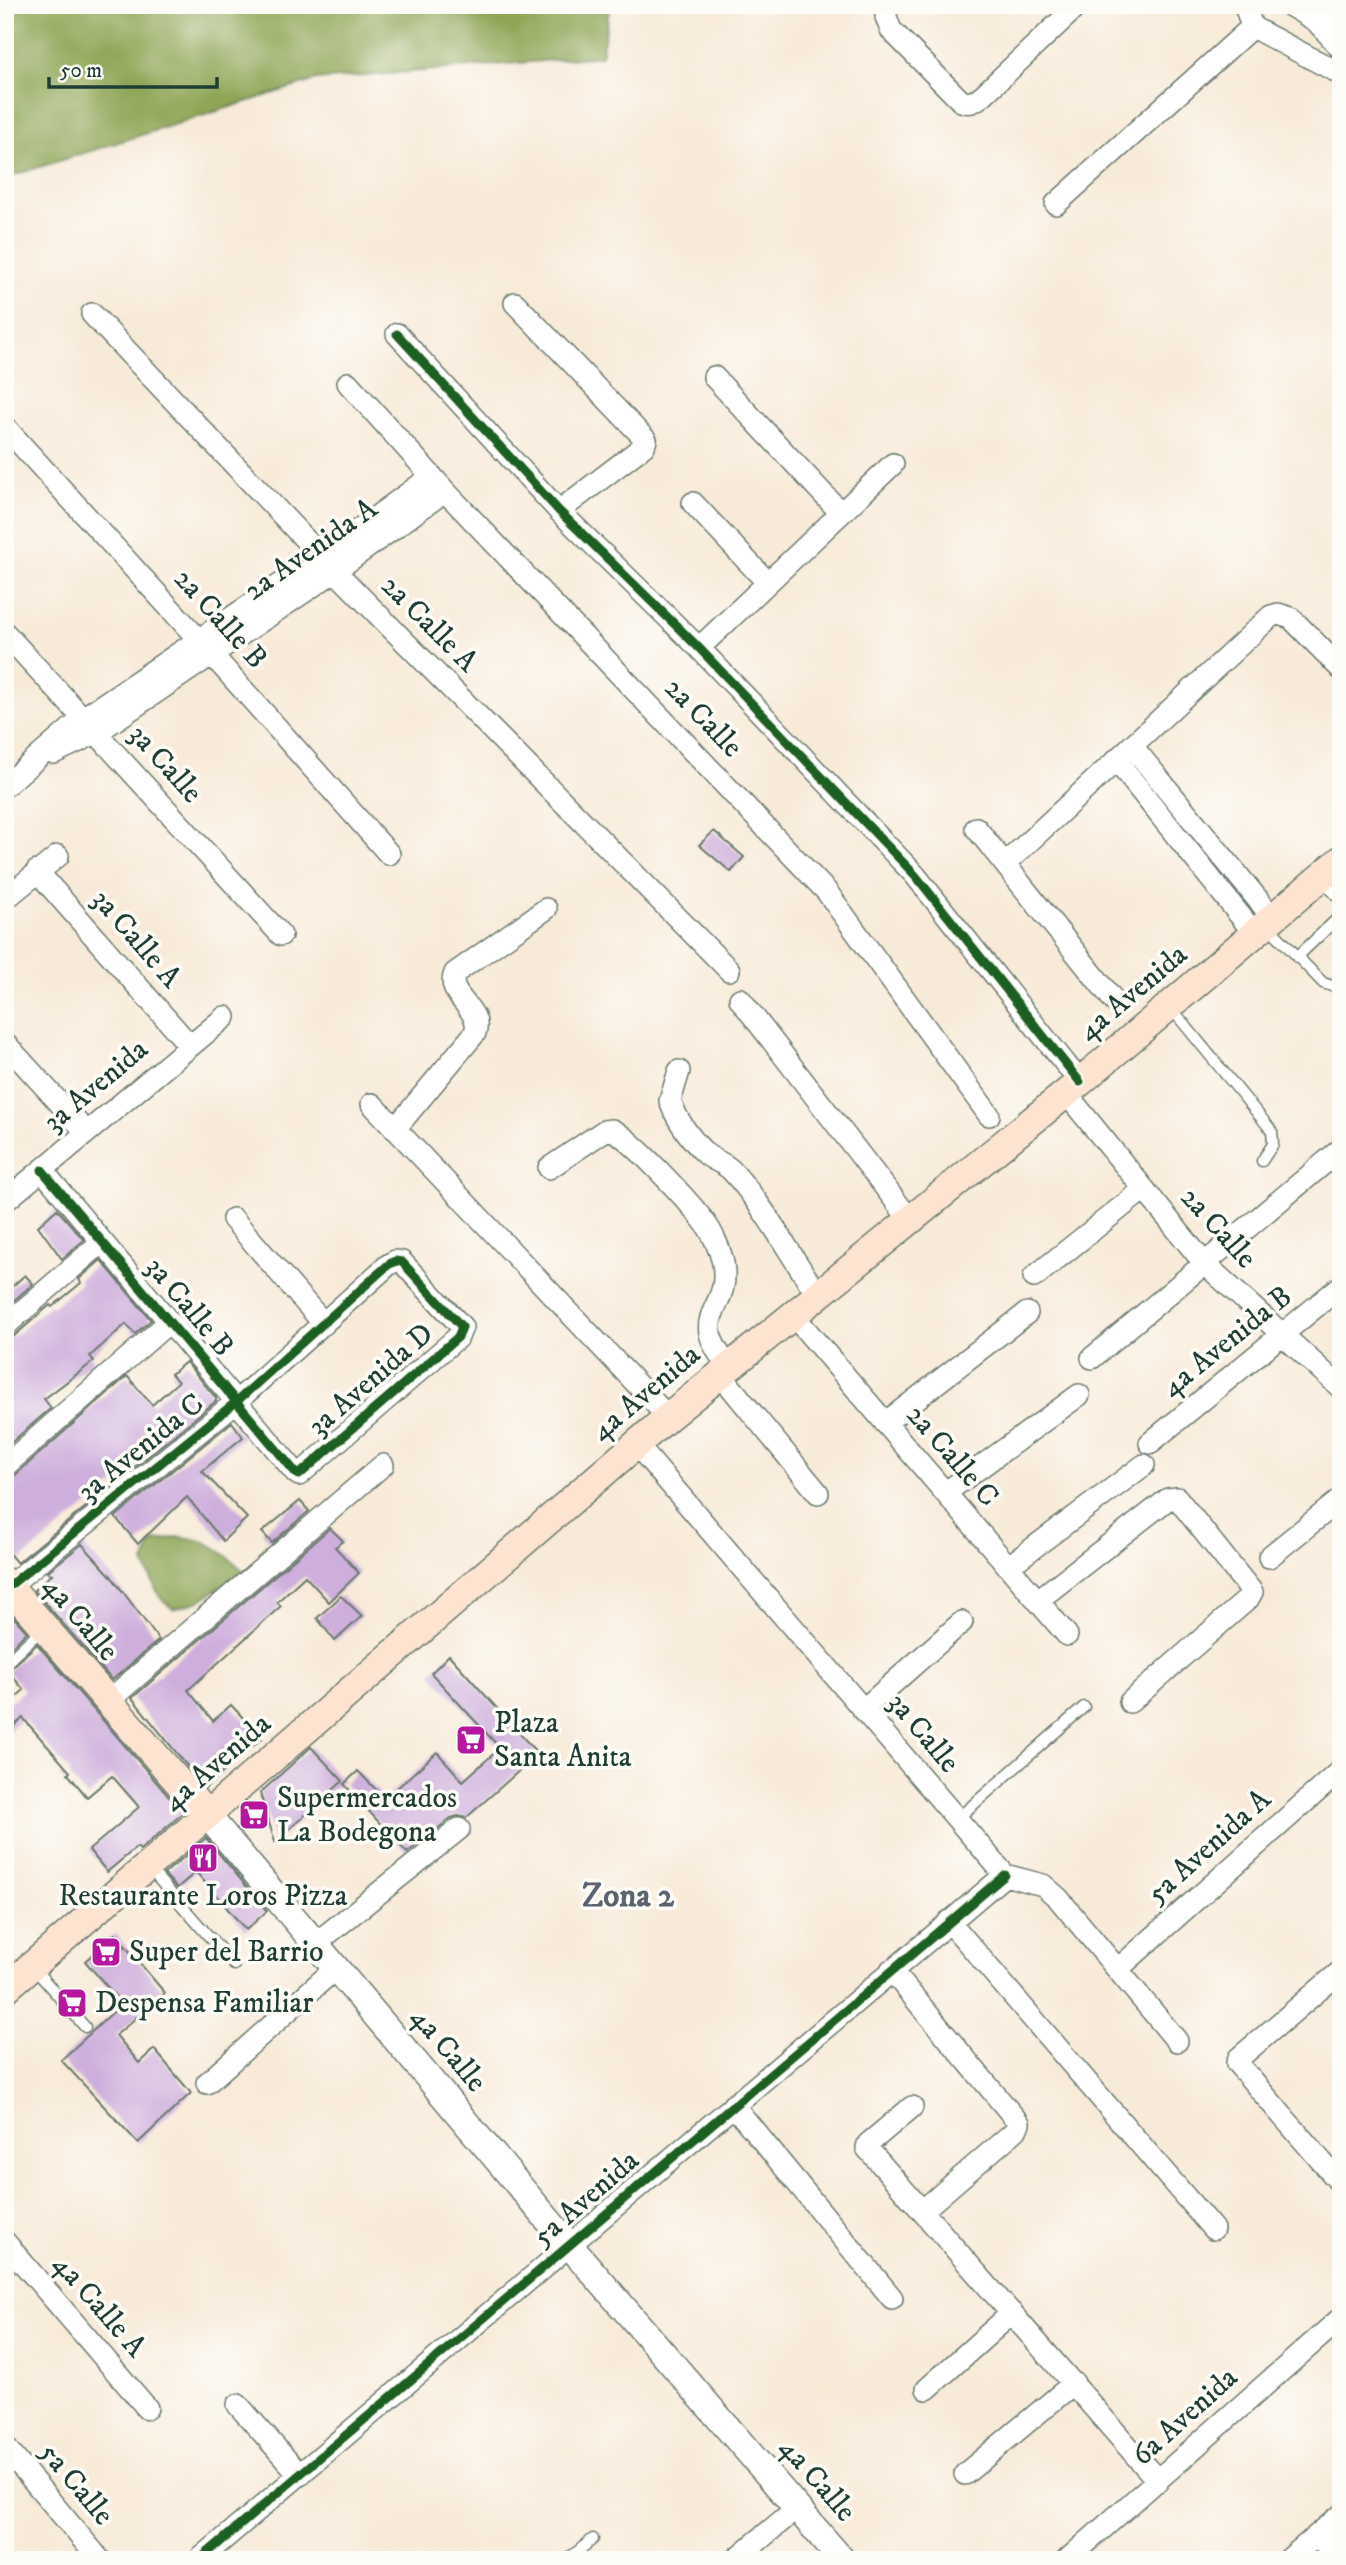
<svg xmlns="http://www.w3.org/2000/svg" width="1346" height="2565" font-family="'IM FELL DW Pica',serif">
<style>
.forest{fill:#8fa657;stroke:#577246;stroke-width:2}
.building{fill:#cdaedc}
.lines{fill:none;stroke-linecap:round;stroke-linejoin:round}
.service-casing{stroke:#6b7a6d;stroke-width:13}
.minor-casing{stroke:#6b7a6d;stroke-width:24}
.tertiary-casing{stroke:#6b7a6d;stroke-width:29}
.secondary-casing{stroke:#6b7a6d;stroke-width:31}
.service{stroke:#fff;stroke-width:10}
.minor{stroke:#fff;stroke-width:21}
.tertiary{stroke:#fff;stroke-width:26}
.secondary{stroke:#fde4d1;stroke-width:28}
.cycleway-casing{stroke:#fdfcf7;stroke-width:13}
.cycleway{stroke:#1b5e20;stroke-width:9}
.labels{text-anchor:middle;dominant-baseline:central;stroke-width:7;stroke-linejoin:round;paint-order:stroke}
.street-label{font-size:30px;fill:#1f3d34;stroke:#fdfcf7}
.poi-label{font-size:30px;fill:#1f3d34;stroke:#fdfcf7;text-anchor:start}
.quarter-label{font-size:33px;font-weight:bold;fill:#5c656f;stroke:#fdfcf7}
</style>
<rect width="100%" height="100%" fill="#fdfcf7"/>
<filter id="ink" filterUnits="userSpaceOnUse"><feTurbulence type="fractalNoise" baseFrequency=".0143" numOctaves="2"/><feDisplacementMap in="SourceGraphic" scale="14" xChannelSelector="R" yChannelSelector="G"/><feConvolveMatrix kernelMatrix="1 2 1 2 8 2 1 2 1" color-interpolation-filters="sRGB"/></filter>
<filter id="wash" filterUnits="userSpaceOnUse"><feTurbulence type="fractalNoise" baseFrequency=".00686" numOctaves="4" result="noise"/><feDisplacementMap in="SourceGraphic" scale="28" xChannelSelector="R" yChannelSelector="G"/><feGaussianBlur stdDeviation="1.57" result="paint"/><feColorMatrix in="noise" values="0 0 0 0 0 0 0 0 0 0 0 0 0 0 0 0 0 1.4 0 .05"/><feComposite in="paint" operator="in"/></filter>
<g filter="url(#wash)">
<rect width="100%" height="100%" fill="#f8ead8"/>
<path class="forest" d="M5,5H610L601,56L316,80L5,178Z
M178,1537C210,1538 220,1551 244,1571L199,1601L173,1609L159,1596L144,1563L152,1542Z"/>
<g id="blocks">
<path class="building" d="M714,831L744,857L731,872L699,845Z
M57,1209L84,1240L62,1259L38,1226Z
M101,1260L151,1320L135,1334L126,1324L90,1356L94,1361L44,1399L51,1408L5,1448V1339L14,1336L50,1305L52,1307L81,1283L79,1279Z
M25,1275L33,1284L5,1308V1293Z
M186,1362L216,1398V1401L17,1563L5,1549V1479L14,1476L127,1376L152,1405L178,1382L171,1374Z
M232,1422L243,1437L202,1471L247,1518L223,1541L187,1497L138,1544L115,1517Z
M300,1501L309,1511L272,1543L262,1532Z
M330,1528L343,1541L335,1547L359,1573L329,1602L305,1576L277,1602L281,1606L188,1690L213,1721L231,1705L262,1738L205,1788L132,1698Z
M82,1544L111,1576L159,1640L112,1680L34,1590L52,1574L47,1572Z
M341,1596L362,1616L335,1641L317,1618Z
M10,1613L27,1632L5,1653V1617Z
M37,1644L183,1813L140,1850L137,1847L107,1872L89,1850L139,1807L112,1776L87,1797L68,1774L70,1772L23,1718L5,1734V1707L24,1690L8,1671Z
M449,1655L538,1754L466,1818L458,1816L451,1818L407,1853L344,1784L358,1771L385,1799L437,1752L463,1781L500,1748L431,1673Z
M311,1747L343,1781L275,1842L260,1793Z
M206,1838L267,1911L246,1930L196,1872L177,1888L164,1874Z
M115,1934L165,1993L116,2035L139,2063L154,2049L191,2093L138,2143L61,2060L122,2004L85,1961Z"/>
</g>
</g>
<g filter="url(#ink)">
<use href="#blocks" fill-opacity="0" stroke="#6b7a6d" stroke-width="2"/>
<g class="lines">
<g class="service-casing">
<path id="service" d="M1321,879L1341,900
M1268,926L1323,983L1332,986L1341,982
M1297,957L1341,915
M1171,1008L1272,1131L1273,1144L1262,1161
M5,1664L44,1627
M957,1819L1084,1707
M148,1867L234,1965
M32,1966L85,2027
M567,2560L593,2539"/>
</g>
<g class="minor-casing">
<path id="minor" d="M887,5L886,17L891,30L961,101C970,105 975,101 983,95L1078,5
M1245,5L1252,27L1341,74
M1289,5L1316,21L1341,48
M1327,5L1341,17
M1056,204L1252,27
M515,303L646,440L644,446L559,511
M92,314L335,571L729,970
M397,334L559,511L699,648L915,875L1080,1082
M714,377L841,513
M348,383L445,491L827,892L989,1115
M5,427L199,640L389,854
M693,503L767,582
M5,633L281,935
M699,648L893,464
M1132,746L1273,918
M54,753L96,733L335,571L445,491
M1116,760L1254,933
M5,786L83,718L321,557L432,476
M976,828L1115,1002
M1005,864L1271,616L1278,614L1291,618L1341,669
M37,871L190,1046
M5,899L58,856
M740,999L911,1221
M5,1043L86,1132
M679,1071L670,1101C676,1119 692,1141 706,1154C714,1161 725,1163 732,1171C766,1208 789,1254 818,1295
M1066,1093L1204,1263L1341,1388
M372,1104L668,1417
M395,1129L475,1033C484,1009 444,996 455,973L546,909
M549,1168L604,1131L612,1130C630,1137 689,1202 703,1220C712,1231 720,1249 723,1263C732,1313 684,1312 729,1367
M5,1201L225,1017
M233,1219L324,1324
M1034,1277L1144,1189
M793,1315L1067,1635
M5,1326L102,1242
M1092,1358L1341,1149
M720,1374L818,1493
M885,1423L1027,1313
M1150,1443L1341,1286
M636,1444L1005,1875L1043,1885L1058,1898L1177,2041
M5,1466L169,1322
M945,1493L1079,1395
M1269,1557L1341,1499
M1009,1566L1144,1465
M9,1586L236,1402L388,1265L395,1261L402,1262L462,1327L458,1337L299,1475L296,1473C211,1372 127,1271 42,1170
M1038,1600L1168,1499L1177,1498L1252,1592L1248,1599L1130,1702
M107,1702L383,1465
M864,1709L962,1622
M949,1921L1213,2229
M315,1944L459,1829
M1118,1969L1341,1770
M891,1970L1019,2123L1016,2130L923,2210
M1341,1971L1239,2058L1237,2063L1341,2184
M207,2083L336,1968
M733,2105L892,2298
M912,2107L868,2144L867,2148L1158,2481
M5,2242L147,2408
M927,2389L1012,2313
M238,2405L300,2475
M5,2447L100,2560
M965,2474L1074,2383
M1317,2535L1338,2560
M199,2560L1005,1875
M735,2560L797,2508
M1067,2560L1341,2318
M1288,2560L1341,2515"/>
</g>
<g class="tertiary-casing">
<path id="tertiary" d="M207,1815L570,2246L842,2560"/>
</g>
<g class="secondary-casing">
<path id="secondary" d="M5,1582L207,1815
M5,1989L668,1417L1080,1082L1341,860"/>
</g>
<use href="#service" class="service"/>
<use href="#minor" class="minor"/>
<use href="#tertiary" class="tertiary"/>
<use href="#secondary" class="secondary"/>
<g class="cycleway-casing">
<path id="cycleway" d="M397,334L559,511L699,648L915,875L1080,1082
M9,1586L236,1402L388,1265L395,1261L402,1262L462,1327L458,1337L299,1475L296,1473C211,1372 127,1271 42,1170
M199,2560L1005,1875"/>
</g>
<use href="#cycleway" class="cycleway"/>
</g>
</g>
<defs>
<g id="supermarket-square" transform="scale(1.575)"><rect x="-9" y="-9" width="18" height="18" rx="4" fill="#b5179e" stroke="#fdfcf7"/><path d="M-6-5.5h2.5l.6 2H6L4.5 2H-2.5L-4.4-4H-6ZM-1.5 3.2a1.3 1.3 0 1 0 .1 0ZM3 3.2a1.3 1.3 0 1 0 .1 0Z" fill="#fff"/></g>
<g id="restaurant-square" transform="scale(1.575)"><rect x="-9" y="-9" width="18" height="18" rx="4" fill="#b5179e" stroke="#fdfcf7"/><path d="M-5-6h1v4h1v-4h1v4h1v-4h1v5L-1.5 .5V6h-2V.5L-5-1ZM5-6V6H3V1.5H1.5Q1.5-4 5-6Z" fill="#fff"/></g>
</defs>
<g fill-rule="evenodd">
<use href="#supermarket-square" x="471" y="1740"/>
<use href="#supermarket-square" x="254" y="1815"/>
<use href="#restaurant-square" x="203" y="1858"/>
<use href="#supermarket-square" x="106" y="1952"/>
<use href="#supermarket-square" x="72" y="2003"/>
</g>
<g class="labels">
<g class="street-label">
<text transform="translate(311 550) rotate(-35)">2a Avenida A</text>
<text transform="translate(220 619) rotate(48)">2a Calle B</text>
<text transform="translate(429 624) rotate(45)">2a Calle A</text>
<text transform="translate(703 718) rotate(46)">2a Calle</text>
<text transform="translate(165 764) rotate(48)">3a Calle</text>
<text transform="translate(136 939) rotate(49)">3a Calle A</text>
<text transform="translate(1133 993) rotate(-40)">4a Avenida</text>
<text transform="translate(96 1086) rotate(-40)">3a Avenida</text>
<text transform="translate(1218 1228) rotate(48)">2a Calle</text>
<text transform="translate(189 1307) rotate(50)">3a Calle B</text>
<text transform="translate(1227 1342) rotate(-39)">4a Avenida B</text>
<text transform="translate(371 1380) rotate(-41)">3a Avenida D</text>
<text transform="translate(646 1393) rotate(-40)">4a Avenida</text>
<text transform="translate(141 1448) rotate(-39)">3a Avenida C</text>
<text transform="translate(952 1456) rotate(49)">2a Calle C</text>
<text transform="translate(80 1619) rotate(50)">4a Calle</text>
<text transform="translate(923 1733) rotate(50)">3a Calle</text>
<text transform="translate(217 1763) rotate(-41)">4a Avenida</text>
<text transform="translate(1209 1847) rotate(-42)">5a Avenida A</text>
<text transform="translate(448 2050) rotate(50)">4a Calle</text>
<text transform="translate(586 2199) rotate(-41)">5a Avenida</text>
<text transform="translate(99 2306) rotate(49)">4a Calle A</text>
<text transform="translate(1185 2417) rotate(-42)">6a Avenida</text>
<text transform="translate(817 2480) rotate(49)">4a Calle</text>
<text transform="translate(76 2484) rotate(50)">5a Calle</text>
</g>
<g class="poi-label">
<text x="494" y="1723">Plaza<tspan x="494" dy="34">Santa Anita</tspan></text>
<text x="277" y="1798">Supermercados<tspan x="277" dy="34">La Bodegona</tspan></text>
<text x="203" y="1896" text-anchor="middle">Restaurante Loros Pizza</text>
<text x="129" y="1952">Super del Barrio</text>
<text x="95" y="2003">Despensa Familiar</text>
</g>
<g class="quarter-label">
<text x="628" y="1896">Zona 2</text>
</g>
</g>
<rect width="1346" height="2565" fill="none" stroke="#fdfcf7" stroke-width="28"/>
<path d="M49 77v10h168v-10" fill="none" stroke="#1f3d34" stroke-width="3.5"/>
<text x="60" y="77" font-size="21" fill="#1f3d34" stroke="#fdfcf7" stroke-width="5" paint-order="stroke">50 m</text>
</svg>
